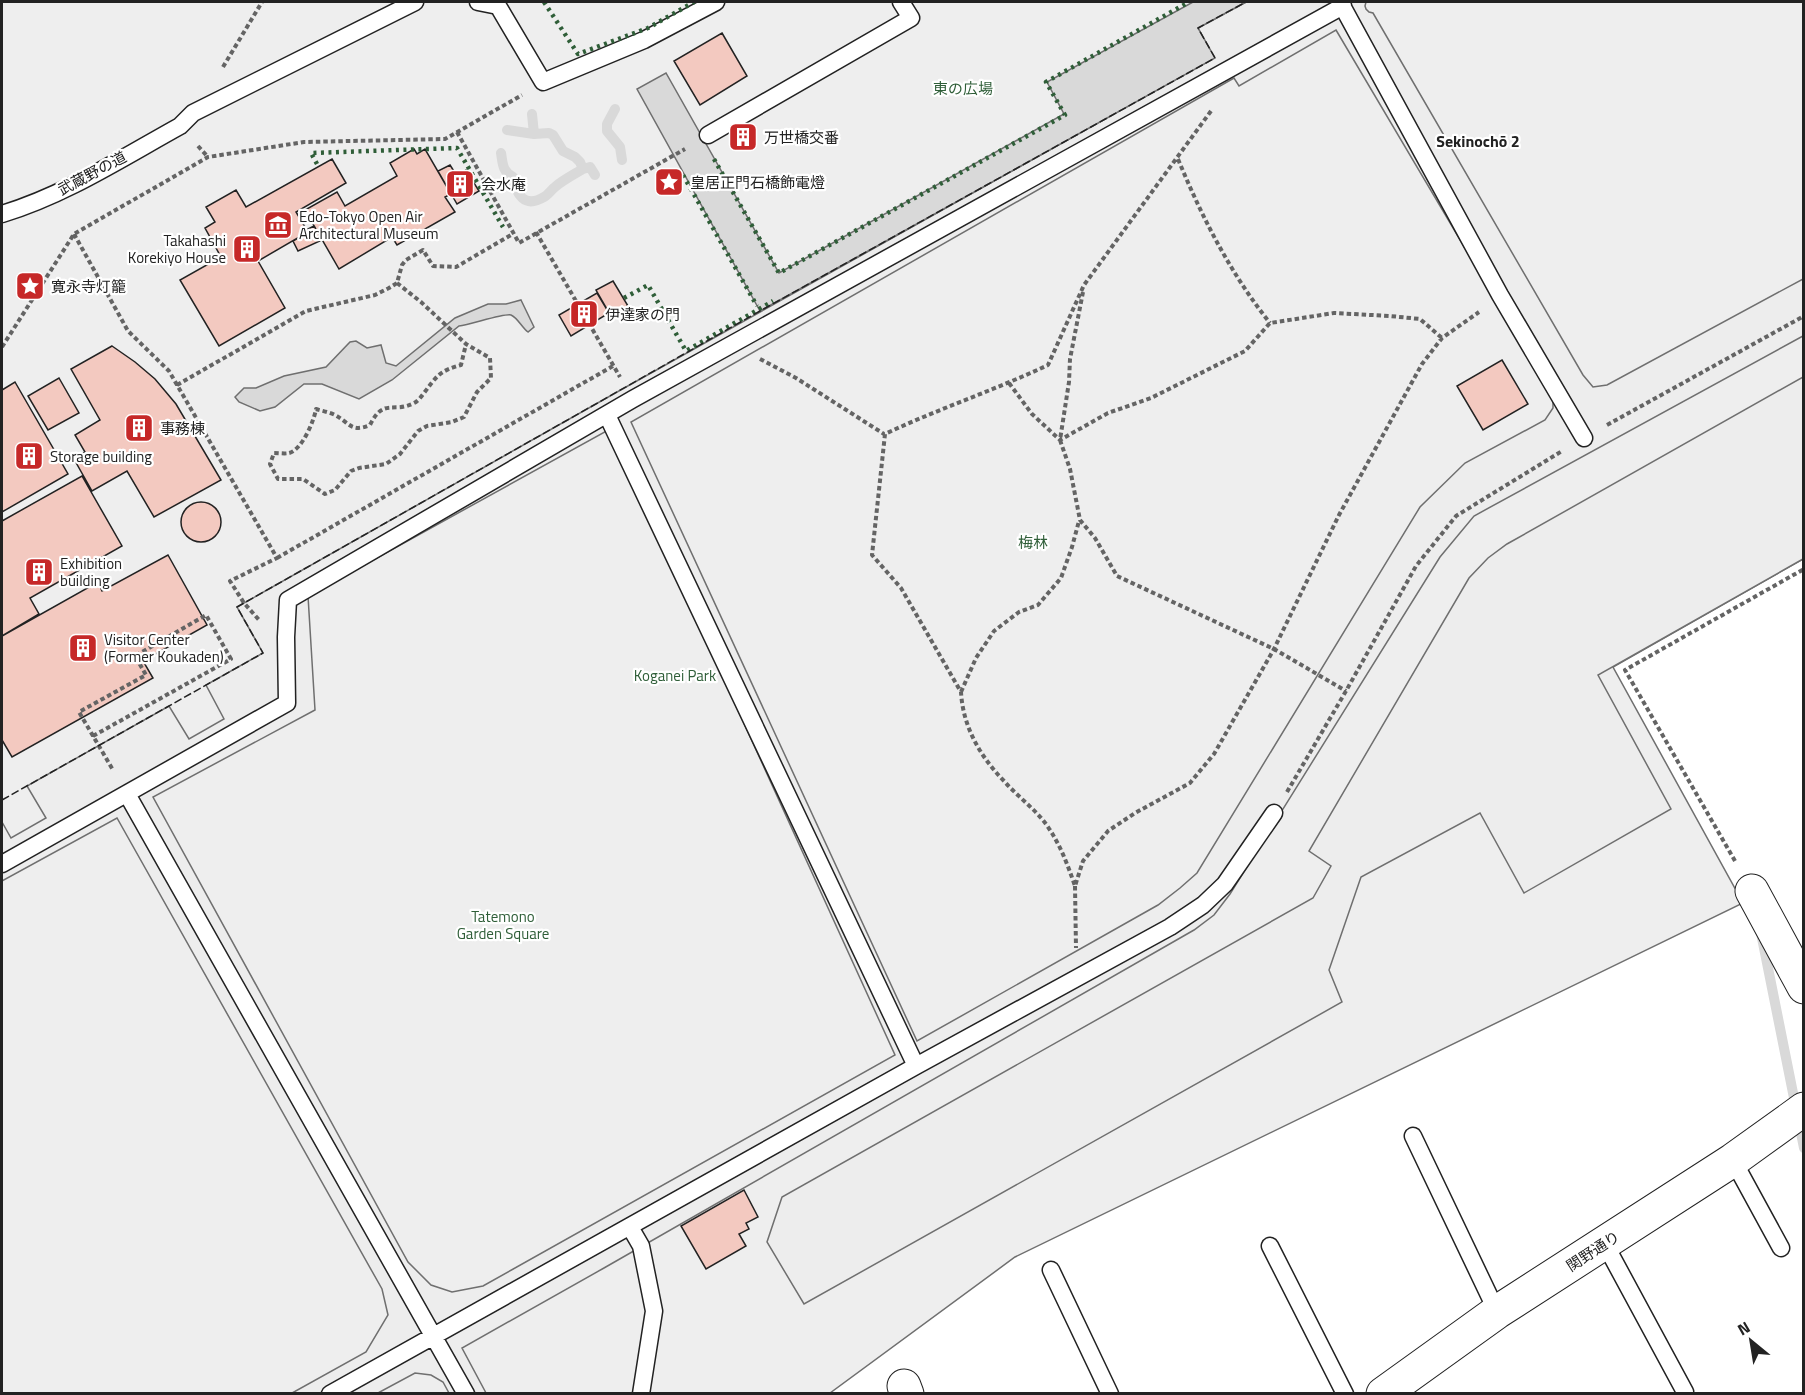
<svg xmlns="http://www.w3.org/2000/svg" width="1805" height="1395" font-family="'Titillium Web','Noto Sans JP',sans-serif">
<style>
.green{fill:#eee;stroke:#6f6f6f;stroke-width:1.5}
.parking{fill:#ededed;stroke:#6f6f6f;stroke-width:1.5;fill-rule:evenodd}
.water{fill:#d9d9d9;stroke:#6f6f6f;stroke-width:1.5}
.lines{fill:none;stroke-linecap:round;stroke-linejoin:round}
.stream{stroke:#d9d9d9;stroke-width:10}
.building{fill:#f3c9c0;stroke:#222;stroke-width:1.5}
.service-casing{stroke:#222;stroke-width:19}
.minor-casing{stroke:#222;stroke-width:35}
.path{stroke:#646464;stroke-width:4;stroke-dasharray:4.5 3;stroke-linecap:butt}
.service{stroke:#fff;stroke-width:16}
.minor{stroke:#fff;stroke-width:33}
.hedge{stroke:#2f5e38;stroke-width:4.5;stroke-dasharray:3 4.5;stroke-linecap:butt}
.fence{stroke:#222;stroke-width:1.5;stroke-dasharray:8 3;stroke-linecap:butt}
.labels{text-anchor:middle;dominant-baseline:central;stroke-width:4.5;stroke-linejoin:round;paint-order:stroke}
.park-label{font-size:15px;fill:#2f5e38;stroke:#fff}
.poi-label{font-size:15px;fill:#222;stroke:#fff;text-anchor:start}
.street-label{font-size:15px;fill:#222;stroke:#fff}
.neighbourhood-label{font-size:16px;font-weight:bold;fill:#222;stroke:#fff}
</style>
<rect width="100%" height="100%" fill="#fff"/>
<path class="green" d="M2,2H1803V559L1613,667L1743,903L1015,1257L830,1393L2,1394Z"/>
<path class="parking" d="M1246,2H1366L1365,6L1366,9L1369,12L1373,13L1583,375L1593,387L1607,385L1803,279V336L1474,516L1440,557L1230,894L1214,915L1194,930L604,1268L462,1348L486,1393H449L443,1382L431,1375L415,1373L378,1393H292L366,1352L388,1315L382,1289L117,818L2,881V822L11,838L46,818L27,786L169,706L189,739L224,719L206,685L263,653L237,607L626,387L1214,58L1198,28ZM1336,30L1553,397V408L1545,420L1465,463L1420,507L1197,873L1180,888L1158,905L917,1041L631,422L1234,78L1239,86ZM610,429L895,1055L483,1286L452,1292L431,1285L408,1262L153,797L315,710L308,596Z
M1803,377V559L1598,675L1671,809L1524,893L1480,813L1361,877L1329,970L1342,1002L804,1304L767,1242L782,1197L1313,898L1331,866L1309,851L1469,578L1488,558L1507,544Z"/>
<path class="water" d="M1193,2H1246L1198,28L1215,58L760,311L637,89L666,73L779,273L1064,114L1047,82Z
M521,300L534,327L528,332C522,328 518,318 511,315C504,313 470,325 459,326L392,380L359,399L322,384H304L275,407L260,411L239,402L235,397L244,388H256L284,376L326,367L350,342L356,341L367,348L381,345L386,363L396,366L455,318L488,304H506Z"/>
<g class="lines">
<path class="stream" d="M615,109L607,124V131L620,147L622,160
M532,114L534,134
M501,153C503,164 502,171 513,177C516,194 524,209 544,197C548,195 551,190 555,187C563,180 573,175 583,169L580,162L575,157L563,151L553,135L549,133L534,134L507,130
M583,169L590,167L595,175
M1761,933L1804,1148"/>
</g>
<path class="building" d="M722,33L747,76L700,105L674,61Z
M733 137a10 10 0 1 1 20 0a10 10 0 1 1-20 0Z
M414,149L417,154L425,149L451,194L445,197L455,212L397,245L392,237L339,269L305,210L337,192L345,206L397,176L390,163Z
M332,159L346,183L296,212L308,232L258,261L285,308L219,346L180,280L221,257L205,228L215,222L206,207L236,190L246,207Z
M450,165L457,176L466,170L479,191L457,204L438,171Z
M314,226L322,240L298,251L293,241L308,232L306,230Z
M613,281L628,306L611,316L596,290Z
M597,293L609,313L571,336L559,315Z
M112,346L135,362L155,379L176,404L221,480L154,517L127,471L92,491L74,459L85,452L75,435L100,420L71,369Z
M1502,360L1528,404L1483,430L1457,386Z
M59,378L79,413L48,430L28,396Z
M15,382L68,474L2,512V390Z
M82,476L122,546L30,598L39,614L2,636V521Z
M181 522a20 20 0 1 1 40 0a20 20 0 1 1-40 0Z
M168,555L207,625L143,661L153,678L12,757L2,740V636L98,582L102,591Z
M744,1190L758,1217L746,1223L749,1229L739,1234L746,1246L706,1269L681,1226Z"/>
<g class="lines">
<g class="service-casing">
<path id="service" d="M478,2L498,6L543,82L644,40L716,2
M1340,2L1500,295L1584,438
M708,135L911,18L901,2
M2,214C65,195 122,158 180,126L193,113L415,2
M607,415L916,1066
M127,794L466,1394
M2,864L287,703L286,637L288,600L633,399L1343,6
M1413,1136L1497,1312
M1733,1160L1781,1248
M630,1227L641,1246L654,1311L641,1394
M1605,1244L1685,1392
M1270,1246L1345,1394
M1051,1270L1110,1394
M330,1394L916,1066L1170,927L1203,905L1225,884L1274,813"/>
</g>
<g class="minor-casing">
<path id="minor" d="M1752,891L1804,987
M904,1386L907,1394
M1383,1394L1497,1312L1733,1160L1804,1109"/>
</g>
<path class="path" d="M223,67L262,2
M1211,111L1084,285L1048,365C995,390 938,409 885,434L872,555L901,588L961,692C963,727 980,756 1004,781C1017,796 1034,808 1046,824C1060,844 1067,863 1075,886L1083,861L1108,831L1135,813L1190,783L1214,754L1274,649L1339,515L1422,364L1442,338L1479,312
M457,132L519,243L685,149
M198,146L208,157
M1178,159C1202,217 1230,273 1270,323
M536,232L620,377
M74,234L128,331L169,371L277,558L230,581L244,603L260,621
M397,283L421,302L466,344L490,358L491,378L477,392L464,417L452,422L427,426L418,431L400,454L386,464L359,468L351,471L335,490L325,494L303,479H278L270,464L274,453C279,453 285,454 289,453C302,450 314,421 316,409C322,411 329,412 335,415C350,423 351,433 370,425C384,397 393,414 414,403C418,401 421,397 424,393C437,376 439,371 461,365L466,344
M1083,292L1070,359L1069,382L1060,440L1070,469L1080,520L1095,538L1117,576L1274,649L1346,691
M2,347L74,234L208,157L304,142L445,139L522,95
M760,359L796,378L884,434
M1009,383L1032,414L1060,440L1108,413L1151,398L1245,351L1270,323L1334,313L1390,316L1420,319L1442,338
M177,385L306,311L375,295L389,288L397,283L402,265L406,260L423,250L433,266L456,267L511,235
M1607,425L1804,316
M277,558L613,366
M961,692L976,658L994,631L1019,612L1038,605L1061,578L1072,547L1079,521
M93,736L231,659L206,615L135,656L146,675L79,712L113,770
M1287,792L1346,691L1416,566L1456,516L1562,451
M1735,861L1625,670L1804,569
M1075,886L1076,948"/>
<use href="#service" class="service"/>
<use href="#minor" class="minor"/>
<path class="hedge" d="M544,2L578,54L648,28L694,2
M714,159L779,273L1065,115L1046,82L1189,2
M317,164L311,153L457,148L503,227
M683,175L757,306
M624,298L648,285L686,351L773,301"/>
<path class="fence" d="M2,800L263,653L237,607L760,311L1215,58L1198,28L1246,2"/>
</g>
<defs>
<g id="building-square" transform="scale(1.5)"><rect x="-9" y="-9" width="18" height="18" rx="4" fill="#c62828" stroke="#fff"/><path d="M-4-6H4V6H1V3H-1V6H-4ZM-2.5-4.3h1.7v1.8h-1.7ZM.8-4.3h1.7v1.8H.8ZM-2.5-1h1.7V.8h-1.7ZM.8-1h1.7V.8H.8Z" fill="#fff"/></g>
<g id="sight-square" transform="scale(1.5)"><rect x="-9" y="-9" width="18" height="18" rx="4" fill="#c62828" stroke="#fff"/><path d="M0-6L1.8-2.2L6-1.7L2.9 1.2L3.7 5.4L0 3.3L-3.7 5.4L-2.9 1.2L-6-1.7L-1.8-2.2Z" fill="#fff"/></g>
<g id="museum-square" transform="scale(1.5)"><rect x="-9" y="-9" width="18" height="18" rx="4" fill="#c62828" stroke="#fff"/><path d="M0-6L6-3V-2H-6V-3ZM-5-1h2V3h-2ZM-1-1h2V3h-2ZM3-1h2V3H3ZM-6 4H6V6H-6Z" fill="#fff"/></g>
</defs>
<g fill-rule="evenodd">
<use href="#building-square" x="743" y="137"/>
<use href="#sight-square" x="669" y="182"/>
<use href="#building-square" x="460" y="184"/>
<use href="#museum-square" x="278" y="225"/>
<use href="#building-square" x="247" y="249"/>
<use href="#sight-square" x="30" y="286"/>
<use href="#building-square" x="584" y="314"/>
<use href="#building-square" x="139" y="428"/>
<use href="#building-square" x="29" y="456"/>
<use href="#building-square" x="39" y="572"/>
<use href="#building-square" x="83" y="648"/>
</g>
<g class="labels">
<g class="park-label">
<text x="963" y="88">東の広場</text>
<text x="1033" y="542">梅林</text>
<text x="675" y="675">Koganei Park</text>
<text x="503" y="916">Tatemono<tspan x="503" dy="17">Garden Square</tspan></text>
</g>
<g class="poi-label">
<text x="764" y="137">万世橋交番</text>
<text x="690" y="182">皇居正門石橋飾電燈</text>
<text x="481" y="184">会水庵</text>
<text x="299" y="216">Edo-Tokyo Open Air<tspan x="299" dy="17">Architectural Museum</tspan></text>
<text x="226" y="240" text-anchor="end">Takahashi<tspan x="226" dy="17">Korekiyo House</tspan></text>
<text x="51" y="286">寛永寺灯籠</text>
<text x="605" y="314">伊達家の門</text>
<text x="160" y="428">事務棟</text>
<text x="50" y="456">Storage building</text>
<text x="60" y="563">Exhibition<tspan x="60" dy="17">building</tspan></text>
<text x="104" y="639">Visitor Center<tspan x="104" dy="17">(Former Koukaden)</tspan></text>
</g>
<g class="street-label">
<text transform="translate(92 173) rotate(-28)">武蔵野の道</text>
<text transform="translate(1593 1251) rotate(-33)">関野通り</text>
</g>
<g class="neighbourhood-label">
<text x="1478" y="141">Sekinochō 2</text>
</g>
</g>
<rect width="1805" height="1395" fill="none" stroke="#222222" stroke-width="6"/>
<g transform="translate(1751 1341) rotate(330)" stroke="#ffffff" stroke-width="4.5" paint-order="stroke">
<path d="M0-4.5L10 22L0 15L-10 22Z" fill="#222222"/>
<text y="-9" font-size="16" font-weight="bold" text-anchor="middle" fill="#222222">N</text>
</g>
</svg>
